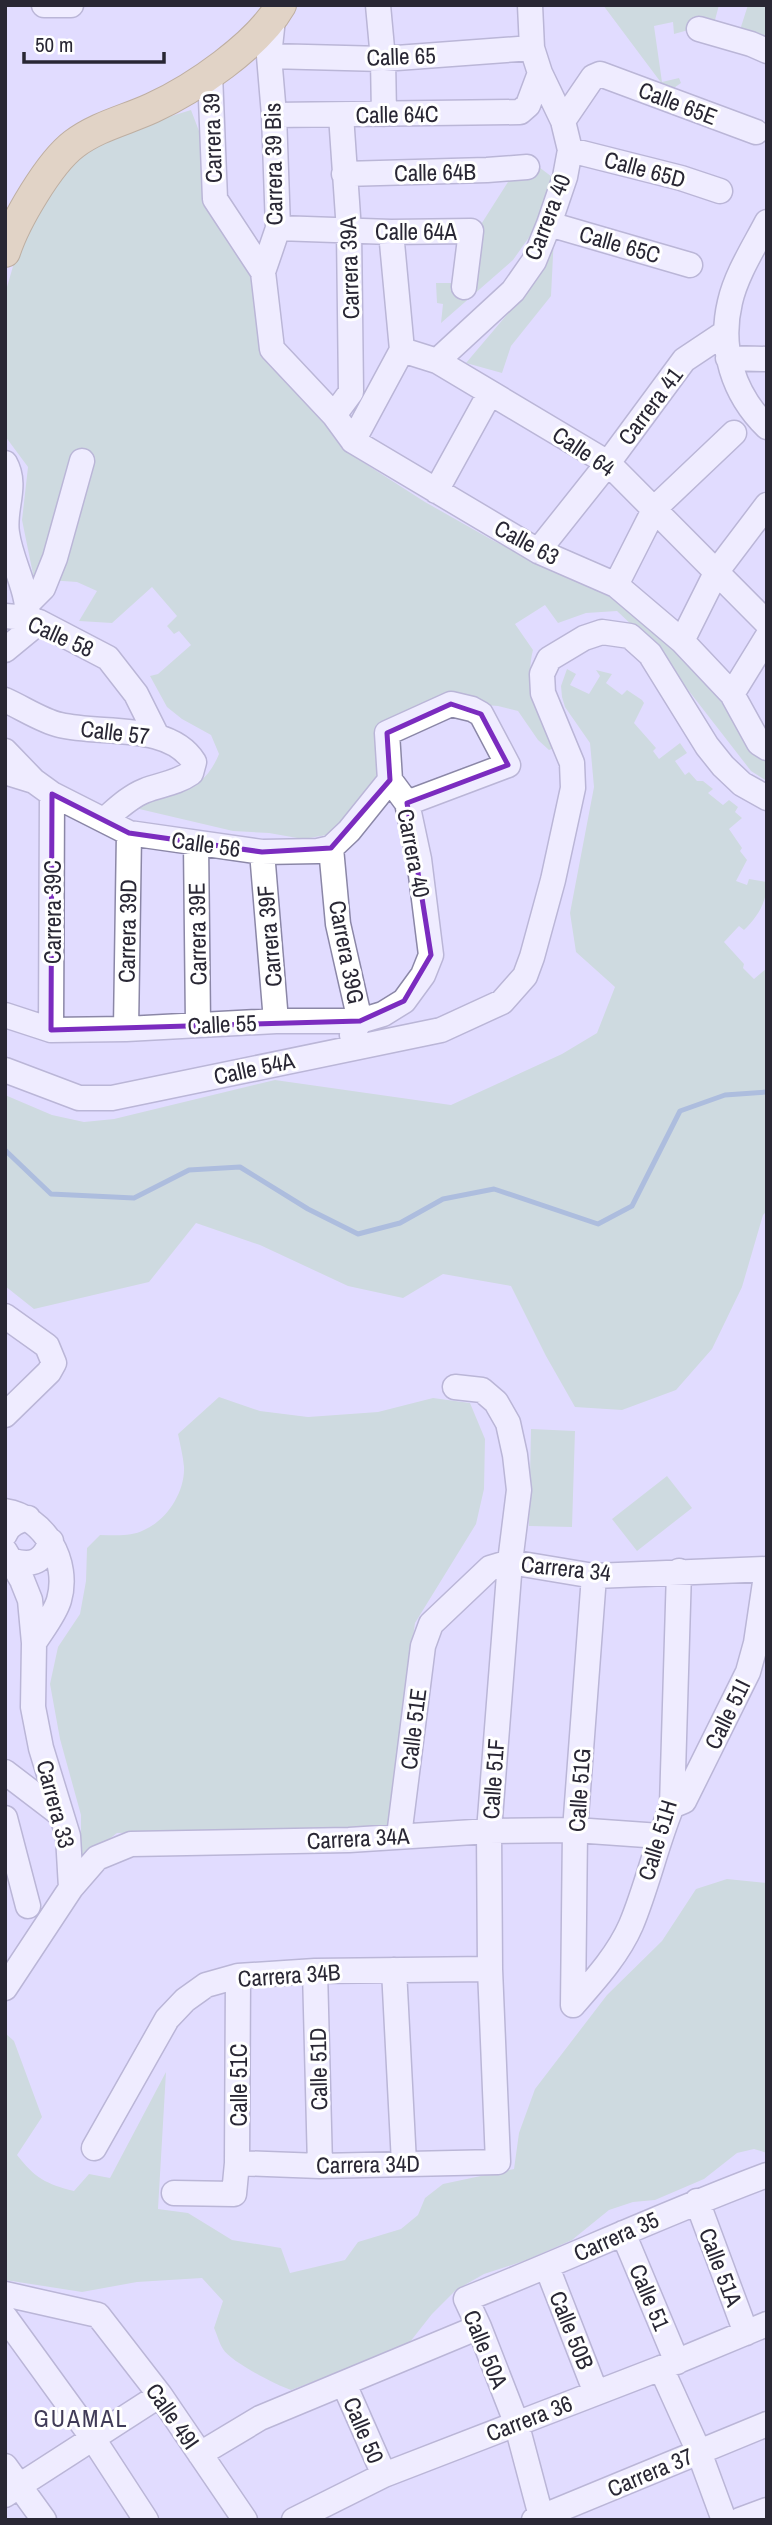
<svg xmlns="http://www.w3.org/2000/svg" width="772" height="2525" font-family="'Archivo Narrow',sans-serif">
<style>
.green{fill:#b7d7bb}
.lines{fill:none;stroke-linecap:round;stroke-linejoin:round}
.stream{stroke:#6e97b7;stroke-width:5}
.minor-casing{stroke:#8b87a7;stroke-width:27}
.major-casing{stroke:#927730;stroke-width:32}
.minor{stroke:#fff;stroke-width:24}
.major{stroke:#e0c782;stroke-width:30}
.marked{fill:none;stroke:#7b2cbf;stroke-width:5;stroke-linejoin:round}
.labels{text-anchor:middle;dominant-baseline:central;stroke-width:6;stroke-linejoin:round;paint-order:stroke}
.street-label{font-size:23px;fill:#292734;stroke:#fff}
.neighbourhood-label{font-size:24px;letter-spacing:2px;fill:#413c58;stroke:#fff}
</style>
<rect width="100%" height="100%" fill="#e1dcff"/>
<path class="green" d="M603,5H719L711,35L692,29L674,34L673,22L654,26L662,82L679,78L681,83L668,92Z
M748,5H767V43L739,33Z
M191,110L240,239L276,354L358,459L425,502L494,541L612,598L669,635L729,695L749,744L767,762V781L751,771L654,646L617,611L586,613L558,623L545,605L515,624L533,650C523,688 544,713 560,746L549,750L538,740L518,711L498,706L473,704L405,722L394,756L339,833L303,839L269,833L233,831L135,808V797C175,793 202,795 219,754L211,735L182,719L167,707L150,676L158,674L191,645L179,631L174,634L167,626L177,616L152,587L112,623L79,621L97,591L77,582L34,579L22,520L28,467L5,436V294L26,221L84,143Z
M531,161L560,183L530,236L513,260L441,323L443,304L437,303L436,283H457L466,248L513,174Z
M554,236L551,296L511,346L502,373L466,363L531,286L542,256Z
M567,669L576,674L570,685L589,694L600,676L596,670L612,674L606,683L622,695L627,690L642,700L644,703L634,723L656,748L653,751L659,759L680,743L687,753L675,761L685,775L689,772L697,781H703L713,789L708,793L723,805L729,800L738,807L735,812L742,818L729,829L742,848L740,851L747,860L736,881L747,885L749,879L767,882C767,902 758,916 744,930L739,926L724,942L744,964L743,968L754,979L767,968V1211L763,1215L742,1287L712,1349L676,1390L622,1410L575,1407L546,1356L511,1286L443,1274L403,1298L348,1286L260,1245L196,1223L149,1282L34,1309L5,1286V1095L52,1115L84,1122L114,1119L275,1080L451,1105L562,1054L597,1033L615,987L576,952L570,913L594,787L590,743L565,707L562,697L561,686Z
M219,1397L260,1411L308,1417L378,1412L433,1398L470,1403L485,1439L484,1489L476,1524L415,1623L389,1826L117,1833L81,1861V1815L60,1739L50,1684L58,1647L80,1614L86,1581L87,1548L100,1535C114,1535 131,1537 144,1530C167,1520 185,1492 184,1467C183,1456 180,1444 178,1434Z
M531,1429L575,1431L572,1527L529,1526Z
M667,1476L692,1508L637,1551L612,1519Z
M727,1879L767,1883V2153L754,2149L737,2153L704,2179L655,2200L633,2202L609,2210L572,2240L527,2260L484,2274L456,2290L432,2314L406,2347L291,2390C276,2385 231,2362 223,2349C219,2343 217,2334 214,2328L223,2301L202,2278L137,2282L82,2292L5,2280V2033L14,2041L42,2117L17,2155C35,2178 46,2184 74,2191L89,2174L110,2178L166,2072L158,2209L188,2213L232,2240L281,2248L290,2273L345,2260L358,2242L401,2229L418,2215L425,2198L443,2184L514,2169L519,2133L535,2089L607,1995L662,1941L696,1889Z"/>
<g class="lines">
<path class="stream" d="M5,1150L51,1194L134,1198L189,1170L240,1167L308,1209L358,1234L400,1223L443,1199L494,1189L598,1224L632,1206L680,1111L725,1095L767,1092"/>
<g class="minor-casing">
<path id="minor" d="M44,5H71
M378,5L383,59L384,114
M273,19L269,56L274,115L278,228L263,272L272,349L334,415L353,441L538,551L616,585L682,641L732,694L759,743L767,748
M699,29L751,44L767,51
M269,56L383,59L532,48
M210,74L215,199L263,272
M274,115L520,112L528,105L540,73
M563,121L593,77L600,74L756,132
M570,150L681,178L720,191
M344,174L487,170L527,167
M767,222C754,247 736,275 730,302C719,348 733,394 767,427
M549,224L690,265
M278,228L391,232L471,231L464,287
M402,350L437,361L608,463L767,623
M728,358L767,359
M437,361L513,291L534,261L549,224L565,177L570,150L563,121L540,73L532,48L530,5
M334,415L351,392L349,231L341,115
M353,441L402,350L391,232
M5,463C18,486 3,509 7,533C11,562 28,588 28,618
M436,491L490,393
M538,551L608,463L684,360L726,332
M616,585L655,508L734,433
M28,603L43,588L55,558L82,461
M5,616L28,618L39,622L108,658L136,694L157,736
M682,641L717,571L767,505
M5,650L39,622
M732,694L767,637
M5,700C23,708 42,721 60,725C101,735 169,722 194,762L191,773C175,784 161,784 144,791C129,797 116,810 104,820
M5,751L33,780
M5,772L34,781L52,794L129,833L262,852L318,851L331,848L349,831L390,780
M196,843L198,1025
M331,848L338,924L360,1021L352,1035
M262,852L276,1021
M5,1015L51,1030L126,1029L276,1021H360L383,1014L404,1001L423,975L431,955L419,859L407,803L390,780L387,733L451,704L472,709L481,714L508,765L407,803
M126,1029L129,833
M51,1030L52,794
M5,1070L79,1098H112L441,1030L502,1002L525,976L532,957L553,880L573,788L572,763L543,693L542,674L549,659L584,638L602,632L630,636L650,654L707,746L723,766L742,784L767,798
M5,1316L47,1346L54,1363L49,1372L5,1415
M5,1511C45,1517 70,1562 59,1600C55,1614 42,1630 34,1643
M5,1534C9,1524 18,1521 28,1518
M5,1551L22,1580L30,1600L34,1643L33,1707L41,1748L68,1836L71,1888L5,1988
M13,1561C33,1566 43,1562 51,1541
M5,1772L60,1814
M672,1806L684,1801L748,1672L756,1643L767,1569
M5,1818L28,1906
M399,1836L423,1646L431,1624L490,1568L510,1562L594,1576L767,1569
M71,1888L97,1858L131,1844L349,1840L489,1831L575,1830L660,1836
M394,1970L404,2163
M315,1971L320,2166
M573,2005C594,1981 618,1955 631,1925C647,1887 656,1845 672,1806L679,1571
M573,2005L575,1830L594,1576
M94,2148L167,2019L185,2000L206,1985L238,1976L315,1971L490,1969
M237,2163L320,2166L498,2162L490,1969L489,1831L510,1562L519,1490L515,1455L508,1423L496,1402L482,1390L455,1387
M174,2193L234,2194L237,2163L238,1976
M697,2201L746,2333
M623,2233L677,2362
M547,2267L596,2393
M5,2294L98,2315L160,2395L245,2520
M5,2317L92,2437L146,2520
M661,2368L699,2452L724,2520
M344,2384L384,2475
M200,2454L260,2418L479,2327
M5,2466L44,2520
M5,2495L160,2395
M294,2520L384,2475L661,2368L767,2324
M534,2520L767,2424
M542,2520L516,2422L479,2327L466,2299C567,2259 665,2213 767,2175
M740,2520L767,2510"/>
</g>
<g class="major-casing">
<path id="major" d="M5,252C15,221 49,163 74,144C98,126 126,120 152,108C194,89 258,45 281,5"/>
</g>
<use href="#minor" class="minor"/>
<use href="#major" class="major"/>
</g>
<path d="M0 0H772V2525H0ZM451,704L481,714L508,765L407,803L431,955L404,1001L360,1021L51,1030L52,794L129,833L262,852L331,848L390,780L387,733Z" fill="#e1dcff" fill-opacity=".55" fill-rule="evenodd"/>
<path class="marked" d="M451,704L481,714L508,765L407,803L431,955L404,1001L360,1021L51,1030L52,794L129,833L262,852L331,848L390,780L387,733Z"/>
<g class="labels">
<g class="street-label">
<text transform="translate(401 56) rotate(-2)">Calle 65</text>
<text transform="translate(678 103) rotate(21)">Calle 65E</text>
<text transform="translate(397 114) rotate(-1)">Calle 64C</text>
<text transform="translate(212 138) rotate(-92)">Carrera 39</text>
<text transform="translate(273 164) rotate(-91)">Carrera 39 Bis</text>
<text transform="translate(645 169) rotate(15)">Calle 65D</text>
<text transform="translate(435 172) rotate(-1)">Calle 64B</text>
<text transform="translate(547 217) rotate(-69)">Carrera 40</text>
<text x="416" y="231">Calle 64A</text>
<text transform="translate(620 244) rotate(16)">Calle 65C</text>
<text transform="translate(349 268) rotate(-92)">Carrera 39A</text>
<text transform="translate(650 406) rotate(-53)">Carrera 41</text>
<text transform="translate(584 451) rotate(34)">Calle 64</text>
<text transform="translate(527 542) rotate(28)">Calle 63</text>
<text transform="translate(61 636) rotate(24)">Calle 58</text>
<text transform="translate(115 732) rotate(7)">Calle 57</text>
<text transform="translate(206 844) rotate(8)">Calle 56</text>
<text transform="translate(414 853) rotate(79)">Carrera 40</text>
<text transform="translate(52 912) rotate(-90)">Carrera 39C</text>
<text transform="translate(127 931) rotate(-89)">Carrera 39D</text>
<text transform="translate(197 934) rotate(-91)">Carrera 39E</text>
<text transform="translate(269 936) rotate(-95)">Carrera 39F</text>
<text transform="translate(347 952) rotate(79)">Carrera 39G</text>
<text transform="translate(222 1024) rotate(-3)">Calle 55</text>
<text transform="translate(254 1068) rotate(-12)">Calle 54A</text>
<text transform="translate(566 1568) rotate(6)">Carrera 34</text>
<text transform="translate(727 1714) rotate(-64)">Calle 51I</text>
<text transform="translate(413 1729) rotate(-83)">Calle 51E</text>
<text transform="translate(493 1779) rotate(-86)">Calle 51F</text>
<text transform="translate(579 1790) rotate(-86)">Calle 51G</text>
<text transform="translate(56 1804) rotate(75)">Carrera 33</text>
<text transform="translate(358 1838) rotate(-3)">Carrera 34A</text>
<text transform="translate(657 1840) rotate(-73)">Calle 51H</text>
<text transform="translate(289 1975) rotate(-4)">Carrera 34B</text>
<text transform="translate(318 2069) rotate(-91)">Calle 51D</text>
<text transform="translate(238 2085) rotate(-90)">Calle 51C</text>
<text transform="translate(368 2164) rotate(-1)">Carrera 34D</text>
<text transform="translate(616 2236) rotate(-24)">Carrera 35</text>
<text transform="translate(721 2267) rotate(69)">Calle 51A</text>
<text transform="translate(650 2297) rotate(67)">Calle 51</text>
<text transform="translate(572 2330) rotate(68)">Calle 50B</text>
<text transform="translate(486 2349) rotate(68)">Calle 50A</text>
<text transform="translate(173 2416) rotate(55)">Calle 49I</text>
<text transform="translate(529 2418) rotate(-21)">Carrera 36</text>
<text transform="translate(364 2430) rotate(67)">Calle 50</text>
<text transform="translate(650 2472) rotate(-23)">Carrera 37</text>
</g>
<g class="neighbourhood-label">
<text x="81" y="2418">GUAMAL</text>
</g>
</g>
<rect width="772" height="2525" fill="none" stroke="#292734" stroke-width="14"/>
<path d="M24 52v10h140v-10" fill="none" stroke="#292734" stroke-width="3.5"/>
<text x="35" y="52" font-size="21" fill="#292734" stroke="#ffffff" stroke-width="5" paint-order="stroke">50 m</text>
</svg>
